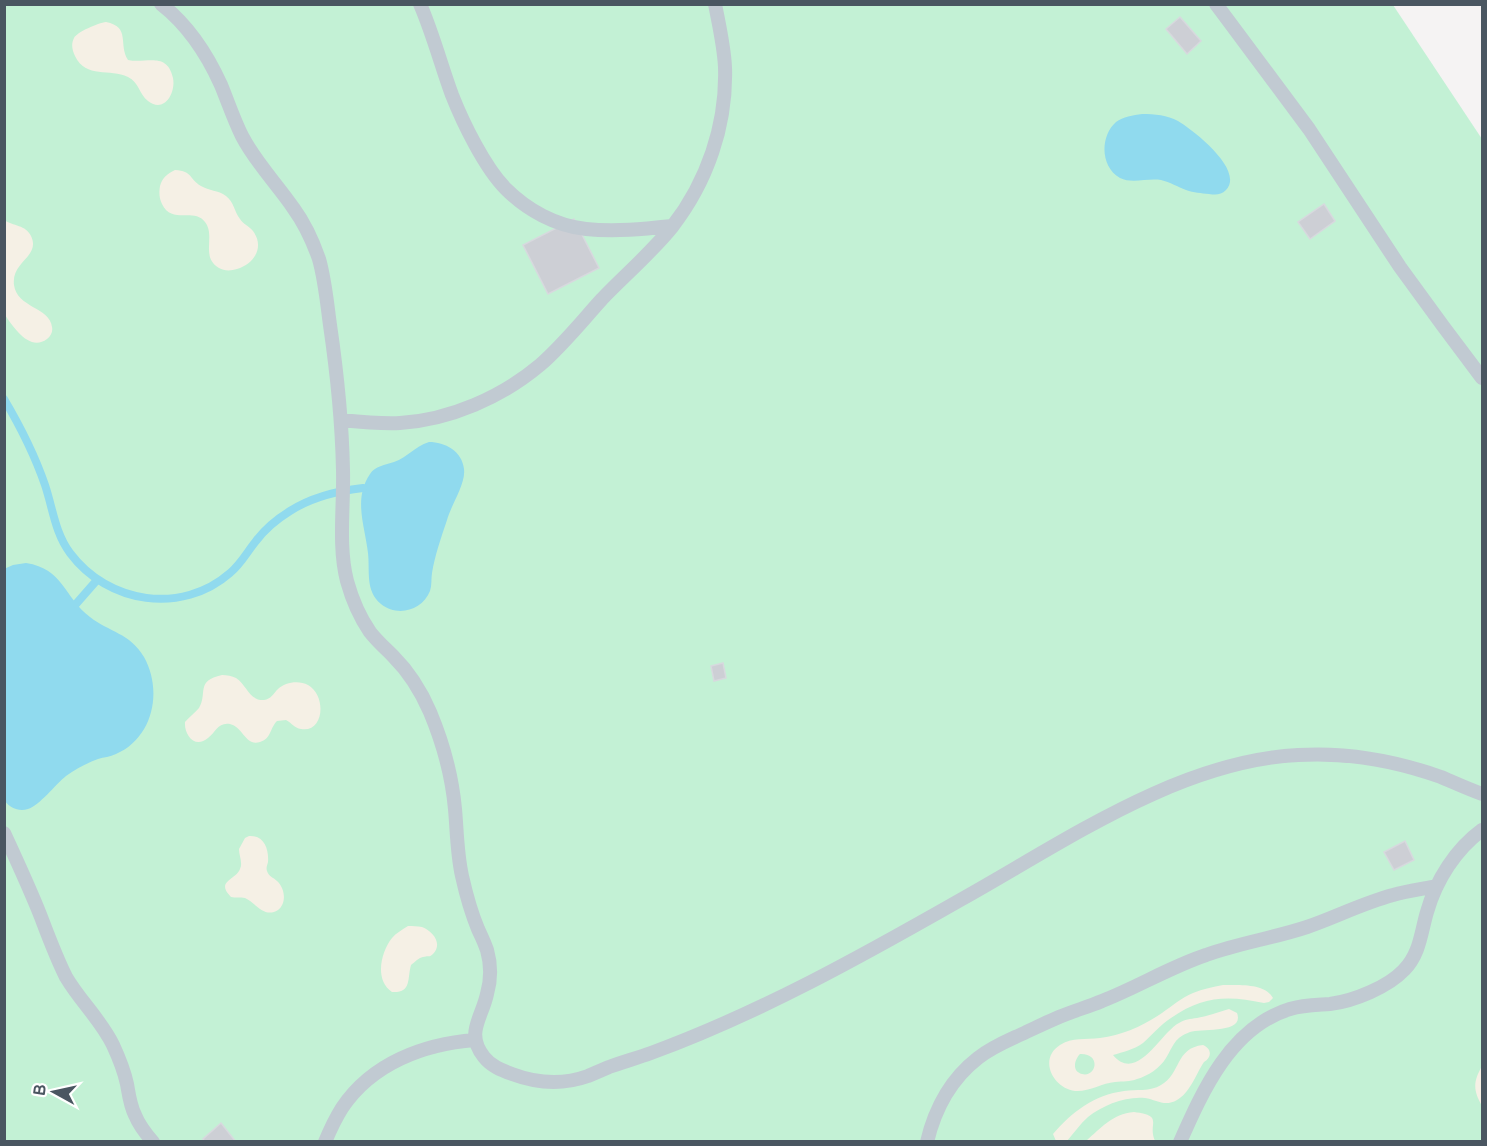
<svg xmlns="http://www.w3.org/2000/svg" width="1487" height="1146" font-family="'Varela Round',sans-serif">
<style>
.green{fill:#c3f1d5}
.sand{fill:#f5f0e5;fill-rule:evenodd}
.water{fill:#90daee}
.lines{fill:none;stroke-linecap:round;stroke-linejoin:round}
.stream{stroke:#90daee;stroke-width:8}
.building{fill:#cdcfd5;stroke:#d7d9de;stroke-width:1.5}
.lane{stroke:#c1cad2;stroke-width:14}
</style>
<rect width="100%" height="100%" fill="#f5f3f3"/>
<path class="green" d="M5,5H1393L1482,139V1141L5,1142Z"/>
<path class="sand" d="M106,22C131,27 118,44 128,60C146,64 167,51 173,78C176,93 164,114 148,101C139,94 139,82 128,77C110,68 86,79 75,56C72,50 71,44 74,38C77,32 98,23 106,22Z
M175,170C193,171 189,179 201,186C209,191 218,190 226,196C234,202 234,211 240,219C243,224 249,226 253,231C265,247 254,264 237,269C231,271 224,271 219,268C200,257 216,236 205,222C194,207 172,225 162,204C159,198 159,192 160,186C162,178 167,174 175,170Z
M4,220C13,226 26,225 31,236C41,257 11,261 14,285C17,308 50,307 52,327C53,331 51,336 47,339C30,352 14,328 5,315Z
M222,675C227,675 232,676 236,678C247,685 249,701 264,700C271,699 273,694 278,689C285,682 299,680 308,685C327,696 324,733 301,729C294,728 292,723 286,720L277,721C270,728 271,739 260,742C246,747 243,727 230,724C218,722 216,732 208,738C195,749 184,735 185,722C189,717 195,713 199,708C208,693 195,681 222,675Z
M249,836C264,835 269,849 268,862C267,866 266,868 267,871C269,877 273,877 277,881C285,888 287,903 278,910C264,919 255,902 245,898C240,897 236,898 231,897C215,881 236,880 240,869C243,863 239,856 239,849L245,838Z
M408,926C413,926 417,926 422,927C433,931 443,944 433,954C428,958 430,955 423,957C418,958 415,962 411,965C407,979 412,993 392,992C374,980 381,952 392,938C396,933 402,930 408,926Z
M1223,985C1239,985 1265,983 1273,998L1269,1002L1264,1003C1228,995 1202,996 1171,1018C1160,1025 1152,1035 1143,1043C1133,1050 1123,1052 1113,1055C1137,1084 1161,1032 1179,1023C1185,1019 1190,1019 1197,1018C1208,1016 1218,1012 1229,1009L1237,1013C1245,1034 1201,1028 1190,1032C1174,1038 1174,1045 1166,1058C1160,1068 1148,1076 1137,1079C1130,1082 1123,1081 1115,1082C1102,1083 1089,1092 1075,1091C1053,1088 1038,1059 1060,1045C1072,1037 1086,1040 1100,1038C1123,1035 1143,1026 1162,1013C1172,1006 1181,998 1193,993C1203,989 1213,987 1223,985ZM1080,1054C1102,1053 1096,1078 1082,1074C1071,1071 1075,1059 1080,1054Z
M1203,1045C1212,1049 1212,1057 1204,1062C1196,1074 1190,1093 1177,1100C1165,1107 1157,1100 1145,1098C1126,1096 1103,1105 1088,1117C1080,1124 1074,1133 1067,1141H1056L1053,1134C1072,1112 1094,1095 1124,1091C1136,1089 1150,1092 1161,1085C1181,1074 1175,1048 1203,1045Z
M1482,1066V1106C1473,1090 1473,1082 1482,1066Z
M1134,1112C1165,1116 1147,1123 1155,1141H1086C1101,1128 1112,1114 1134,1112Z"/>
<path class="water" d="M1142,114C1155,114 1167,115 1178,121C1193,130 1245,170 1226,190C1221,195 1216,195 1209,194C1201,193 1194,193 1186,190C1178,187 1170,182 1161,180C1147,178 1132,184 1120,178C1100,167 1100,136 1116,122C1123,117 1133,115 1142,114Z
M429,442C445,442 462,451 464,469C466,484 451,505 447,520C441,538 435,555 432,573C431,579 432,585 430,591C422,611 397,617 381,604C365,591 370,571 368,553C365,526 353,499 370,474C375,466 385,465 394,462C408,457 414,447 429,442Z
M26,563C64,569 63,596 90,617C109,632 130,633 144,657C163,691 153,738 116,754C110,757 104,757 98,759C87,763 76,769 66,776C56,784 39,806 28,809C19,812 10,808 5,801L4,569L13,565Z"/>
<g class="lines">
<path class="stream" d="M4,399C20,426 35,456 45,485C53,509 55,533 70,553C108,604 182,615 230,573C241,564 247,552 256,541C265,529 277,519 290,511C312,497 336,491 363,488
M76,604L97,580"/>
</g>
<path class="building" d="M1180,17L1201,41L1187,54L1166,29Z
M1324,204L1335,221L1310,239L1298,222Z
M574,219L599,268L548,294L523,245Z
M723,663L726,678L714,681L711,666Z
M1405,841L1414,860L1394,870L1384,852Z
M221,1123L236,1142H205L203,1139Z"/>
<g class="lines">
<path class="lane" d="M161,4C188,25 207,54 221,85C228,102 234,120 242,136C256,163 277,184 294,209C305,224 313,242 319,259C325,280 327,303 330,325C337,373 342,421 343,470C344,506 338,546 347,581C352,599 359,616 370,632C377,641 385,648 393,656C409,672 421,691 430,712C443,743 452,776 455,809C457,831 457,854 462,876C466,894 471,912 478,929C483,940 483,939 487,950C491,964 491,980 487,994C482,1018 465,1033 484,1057C491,1066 501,1070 512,1074C536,1083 563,1085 588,1076C595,1073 602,1070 609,1067C623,1062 637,1058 651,1053C760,1013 862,956 962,899C1064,842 1179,761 1298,755C1346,752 1396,761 1441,777C1455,783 1468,789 1482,794
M420,4C433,34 441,65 452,95C463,123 485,168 506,189C527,210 556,226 586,229C615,232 644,229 672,226
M1216,4L1309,129L1400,267L1443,326L1482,378
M341,420C361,422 380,424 400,423C450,420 502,397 540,365C563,345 582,321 602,299C625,275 651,253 672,227C707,182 727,125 725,67C724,46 719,25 715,4
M4,833C17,861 30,889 41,917C49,938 56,957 66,977C80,1001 101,1020 113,1045C119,1058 124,1070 127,1084C129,1095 130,1105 135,1115C139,1125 146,1134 153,1142
M325,1142C330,1130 335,1119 342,1108C372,1063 424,1044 475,1040
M927,1142C935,1108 951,1079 978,1058C992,1047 1007,1041 1022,1034C1035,1028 1047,1022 1059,1017C1073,1011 1088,1007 1102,1001C1138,987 1170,967 1206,955C1239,943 1274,938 1307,927C1336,917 1363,903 1393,895C1407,891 1422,889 1437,886
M1180,1142C1203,1090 1231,1027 1290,1009C1303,1005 1317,1005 1330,1004C1354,1001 1388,987 1404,970C1420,954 1421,932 1427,912C1436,880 1456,849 1482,830"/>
</g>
<rect width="1487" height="1146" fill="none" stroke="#4a5661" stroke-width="12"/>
<g transform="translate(54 1092) rotate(278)" stroke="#ffffff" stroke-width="4.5" paint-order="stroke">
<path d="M0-4.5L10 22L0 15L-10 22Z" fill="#4a5661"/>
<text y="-9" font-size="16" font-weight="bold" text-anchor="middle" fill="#4a5661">B</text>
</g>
</svg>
